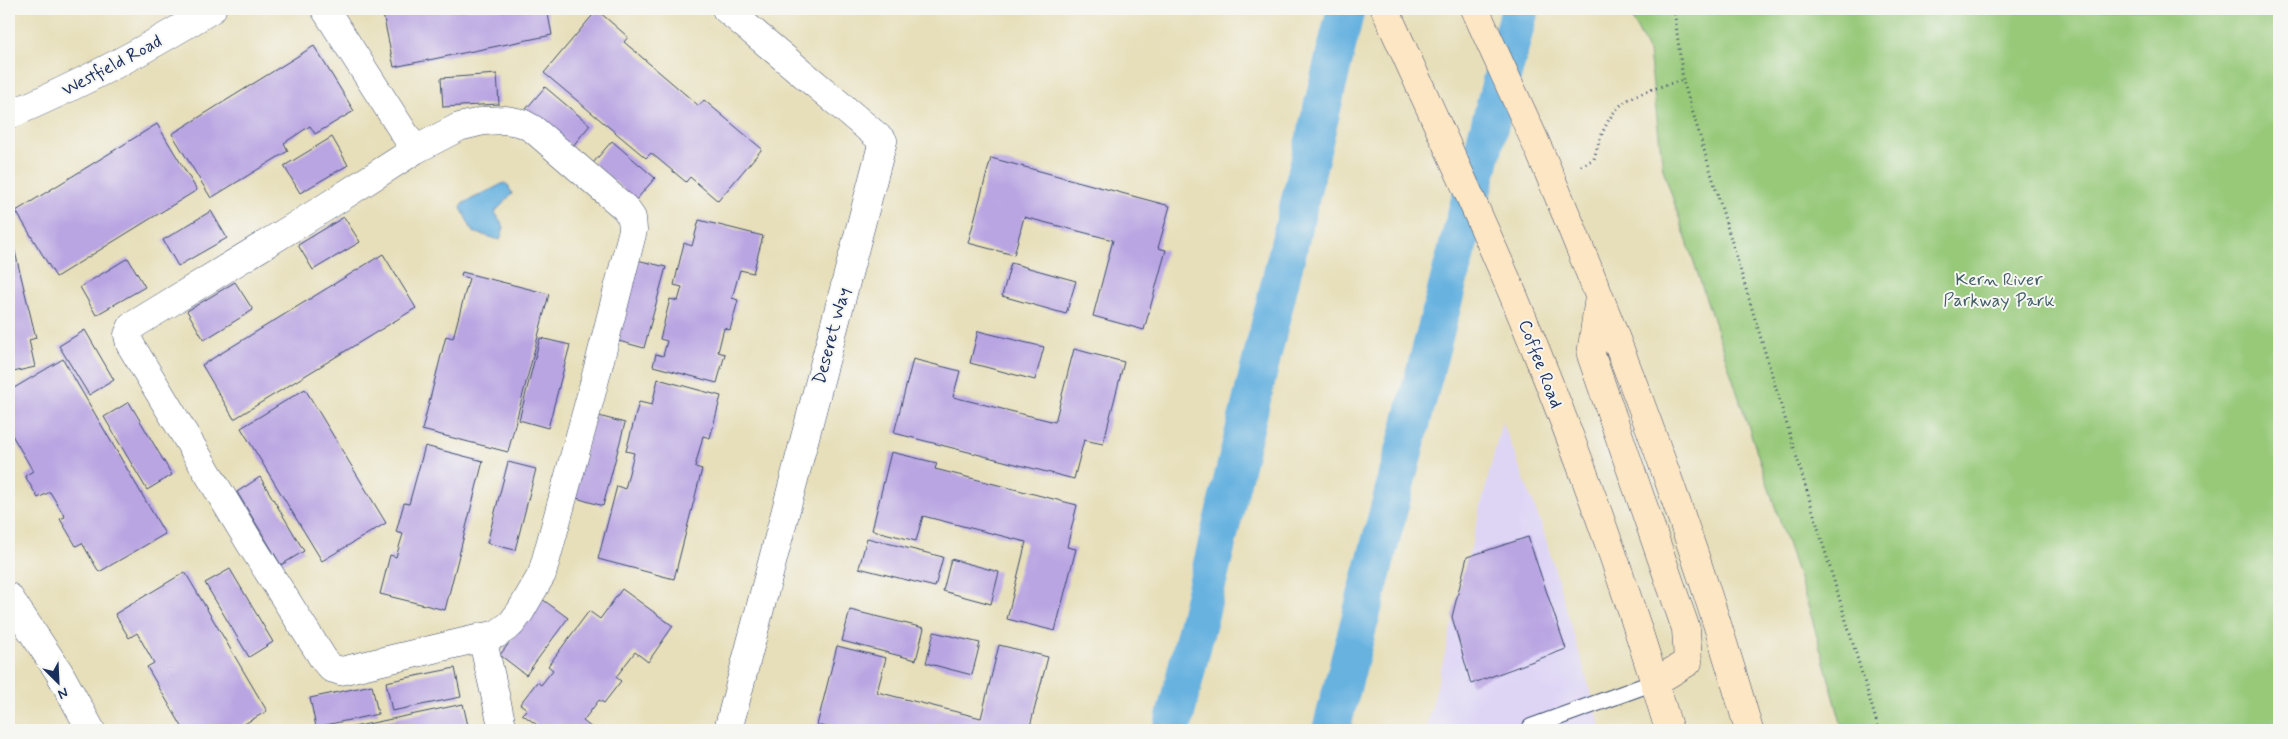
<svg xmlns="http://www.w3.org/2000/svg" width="2288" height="739" font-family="Mynerve,sans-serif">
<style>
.built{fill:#ded5f5}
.green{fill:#97c979;stroke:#597c6c}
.water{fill:#67b2e0;stroke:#41709f}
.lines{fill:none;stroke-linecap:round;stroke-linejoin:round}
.canal{stroke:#67b2e0;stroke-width:38}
.building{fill:#b9a5e2}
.service-casing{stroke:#3a496c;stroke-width:18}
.minor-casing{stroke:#3a496c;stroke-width:29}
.secondary-casing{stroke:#3a496c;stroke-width:29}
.path{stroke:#3a496c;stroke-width:3;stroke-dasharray:1 4;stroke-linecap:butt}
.service{stroke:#fff;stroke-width:16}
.minor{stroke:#fff;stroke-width:28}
.secondary{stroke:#fce6c4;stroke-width:28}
.labels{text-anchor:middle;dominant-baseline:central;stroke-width:4;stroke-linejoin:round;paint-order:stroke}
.street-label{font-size:18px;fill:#1b2f5e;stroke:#f6f6f2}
.park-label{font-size:18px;fill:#405d66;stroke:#f6f6f2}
</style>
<rect width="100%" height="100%" fill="#f6f6f2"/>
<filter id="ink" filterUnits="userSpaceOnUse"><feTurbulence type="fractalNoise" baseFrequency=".02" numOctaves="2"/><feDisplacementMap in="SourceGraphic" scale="10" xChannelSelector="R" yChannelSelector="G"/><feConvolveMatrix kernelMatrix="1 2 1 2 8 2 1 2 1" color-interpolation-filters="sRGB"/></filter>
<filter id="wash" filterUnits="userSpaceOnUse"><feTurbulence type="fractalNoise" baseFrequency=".0096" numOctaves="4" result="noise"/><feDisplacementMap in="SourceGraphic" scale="20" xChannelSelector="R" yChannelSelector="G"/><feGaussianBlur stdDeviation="1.12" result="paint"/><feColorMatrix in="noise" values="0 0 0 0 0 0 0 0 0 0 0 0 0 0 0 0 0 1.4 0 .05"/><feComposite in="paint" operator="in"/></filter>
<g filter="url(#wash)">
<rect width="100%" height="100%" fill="#e7dfba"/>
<path class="built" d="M1502,421L1542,526L1602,730H1426Z"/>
<path class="green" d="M1627,9H2279V730H1843L1811,615L1663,169L1649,52Z"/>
<path class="water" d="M504,183L508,185L512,194L495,212L504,227L500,240L473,232L461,208L462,204Z"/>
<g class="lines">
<path class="canal" d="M1172,730L1346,9
M1331,730L1520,9"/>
</g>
<g id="blocks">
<path class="building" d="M382,9H547L552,35L394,67Z
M597,10L628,37L624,42L699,106L704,100L762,149L718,201L690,177L686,182L651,153L646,158L544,73Z
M314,46L354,111L315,134L310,126L284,143L288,151L211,198L172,134Z
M497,74L499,104L443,107L441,78Z
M545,87L590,125L572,147L526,109Z
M157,124L197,190L56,277L16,211Z
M332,137L348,165L300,193L284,166Z
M612,141L655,178L636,200L593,163Z
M991,158L1170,206L1158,248L1166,250L1144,330L1093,316L1113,240L1024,217L1014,255L968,243Z
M211,211L227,238L178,266L163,240Z
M344,217L360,242L313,270L298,245Z
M699,220L763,236L753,273L740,270L732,298L738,300L730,330L724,328L718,352L725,354L717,383L653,366L656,354L663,356L667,341L660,339L670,299L678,301L682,287L674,285L684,243L692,246Z
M9,227L36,338L29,340L35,367L9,373Z
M383,254L416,308L234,419L202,365Z
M128,258L145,287L96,315L80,287Z
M637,260L666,267L644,348L615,340Z
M1011,263L1076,281L1066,314L1002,296Z
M462,272L549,294L508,452L422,430L446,336L453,338L469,278L461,276Z
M235,282L253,310L204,340L187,311Z
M85,330L114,380L89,395L59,346Z
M978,331L1044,347L1035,380L970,363Z
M540,338L570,345L548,428L519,420Z
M1074,349L1124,362L1103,444L1084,440L1074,479L894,433L913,359L960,371L953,397L1055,422Z
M63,359L165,534L99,572L82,543L76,546L60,519L65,517L50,492L38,498L25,476L33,471L9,430V391Z
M658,379L721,396L710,438L703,436L695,467L702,469L674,579L598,559L617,486L625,489L634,453L626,451L639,402L652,405Z
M305,389L386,523L322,561L241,428Z
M129,402L172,475L147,490L104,417Z
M595,415L625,423L603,506L573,497Z
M425,446L483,461L445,610L380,594L390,555L396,557L403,534L396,532L404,503L409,504Z
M891,452L937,463L935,469L1077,505L1067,547L1076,549L1055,631L1007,619L1026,542L923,516L916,541L872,530Z
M508,462L536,469L515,550L487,543Z
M260,477L304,551L281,565L237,492Z
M1528,537L1566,649L1471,684L1452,617L1467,557Z
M867,538L943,557L935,587L859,568Z
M951,559L999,572L991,604L943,591Z
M230,569L273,642L249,657L205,583Z
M185,572L267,711L234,730H184L147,667L154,663L137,633L129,638L115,614Z
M622,589L673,626L648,662L635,652L616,677L621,681L604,703L599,700L583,721L592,728L590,730H544L522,714L527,709L520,704L537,682L541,685L553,670L548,666L589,611L600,619Z
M542,599L568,618L526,675L500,655Z
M850,610L924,628L916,660L842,641Z
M934,632L980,643L972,675L926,663Z
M999,645L1048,657L1029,730H837L817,725L837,646L886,658L877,692L981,718Z
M455,668L461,697L392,711L386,682Z
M372,685L378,714L316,727L310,698Z
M463,704L469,730H344V729Z"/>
</g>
</g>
<g filter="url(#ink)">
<use href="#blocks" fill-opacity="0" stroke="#3a496c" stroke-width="1"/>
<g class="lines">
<g class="service-casing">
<path id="service" d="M1532,730L1531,727L1655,682"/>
</g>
<g class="minor-casing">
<path id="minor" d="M325,9L415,150
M726,9L883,141L728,730
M9,115C80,85 146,50 212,9
M506,120L522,123L533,129L625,208L632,218L633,230L591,395L542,574L520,612L511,624L497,634L341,671L331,668L324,660L250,543L130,344L128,335L132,326L318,212L415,150L459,127L484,121Z
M9,597L59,672L91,730
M482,637L503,730"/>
</g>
<g class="secondary-casing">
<path id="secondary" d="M1385,9C1428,105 1473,200 1514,297C1573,438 1626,583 1669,730
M1475,9C1499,63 1525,117 1548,171C1625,354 1695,540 1749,730
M1599,297L1591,355L1686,629L1688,662L1655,682"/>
</g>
<path class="path" d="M1674,9L1683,80L1879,730
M1581,166L1594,159C1610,99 1627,96 1683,80"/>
<use href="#service" class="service"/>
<use href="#minor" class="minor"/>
<use href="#secondary" class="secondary"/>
</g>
</g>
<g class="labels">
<g class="street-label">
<text transform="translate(112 66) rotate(-28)">Westfield Road</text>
<text transform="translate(832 336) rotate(-75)">Deseret Way</text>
<text transform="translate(1540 364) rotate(69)">Coffee Road</text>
</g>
<g class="park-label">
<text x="1999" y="280">Kern River<tspan x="1999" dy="21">Parkway Park</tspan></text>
</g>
</g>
<rect width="2288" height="739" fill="none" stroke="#f6f6f2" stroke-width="30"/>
<g transform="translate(58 682) rotate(156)" stroke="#f6f6f2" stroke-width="4" paint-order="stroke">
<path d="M0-4L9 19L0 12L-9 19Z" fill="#1b2f5e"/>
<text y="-8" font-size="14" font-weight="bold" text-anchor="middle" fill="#1b2f5e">N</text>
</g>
</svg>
